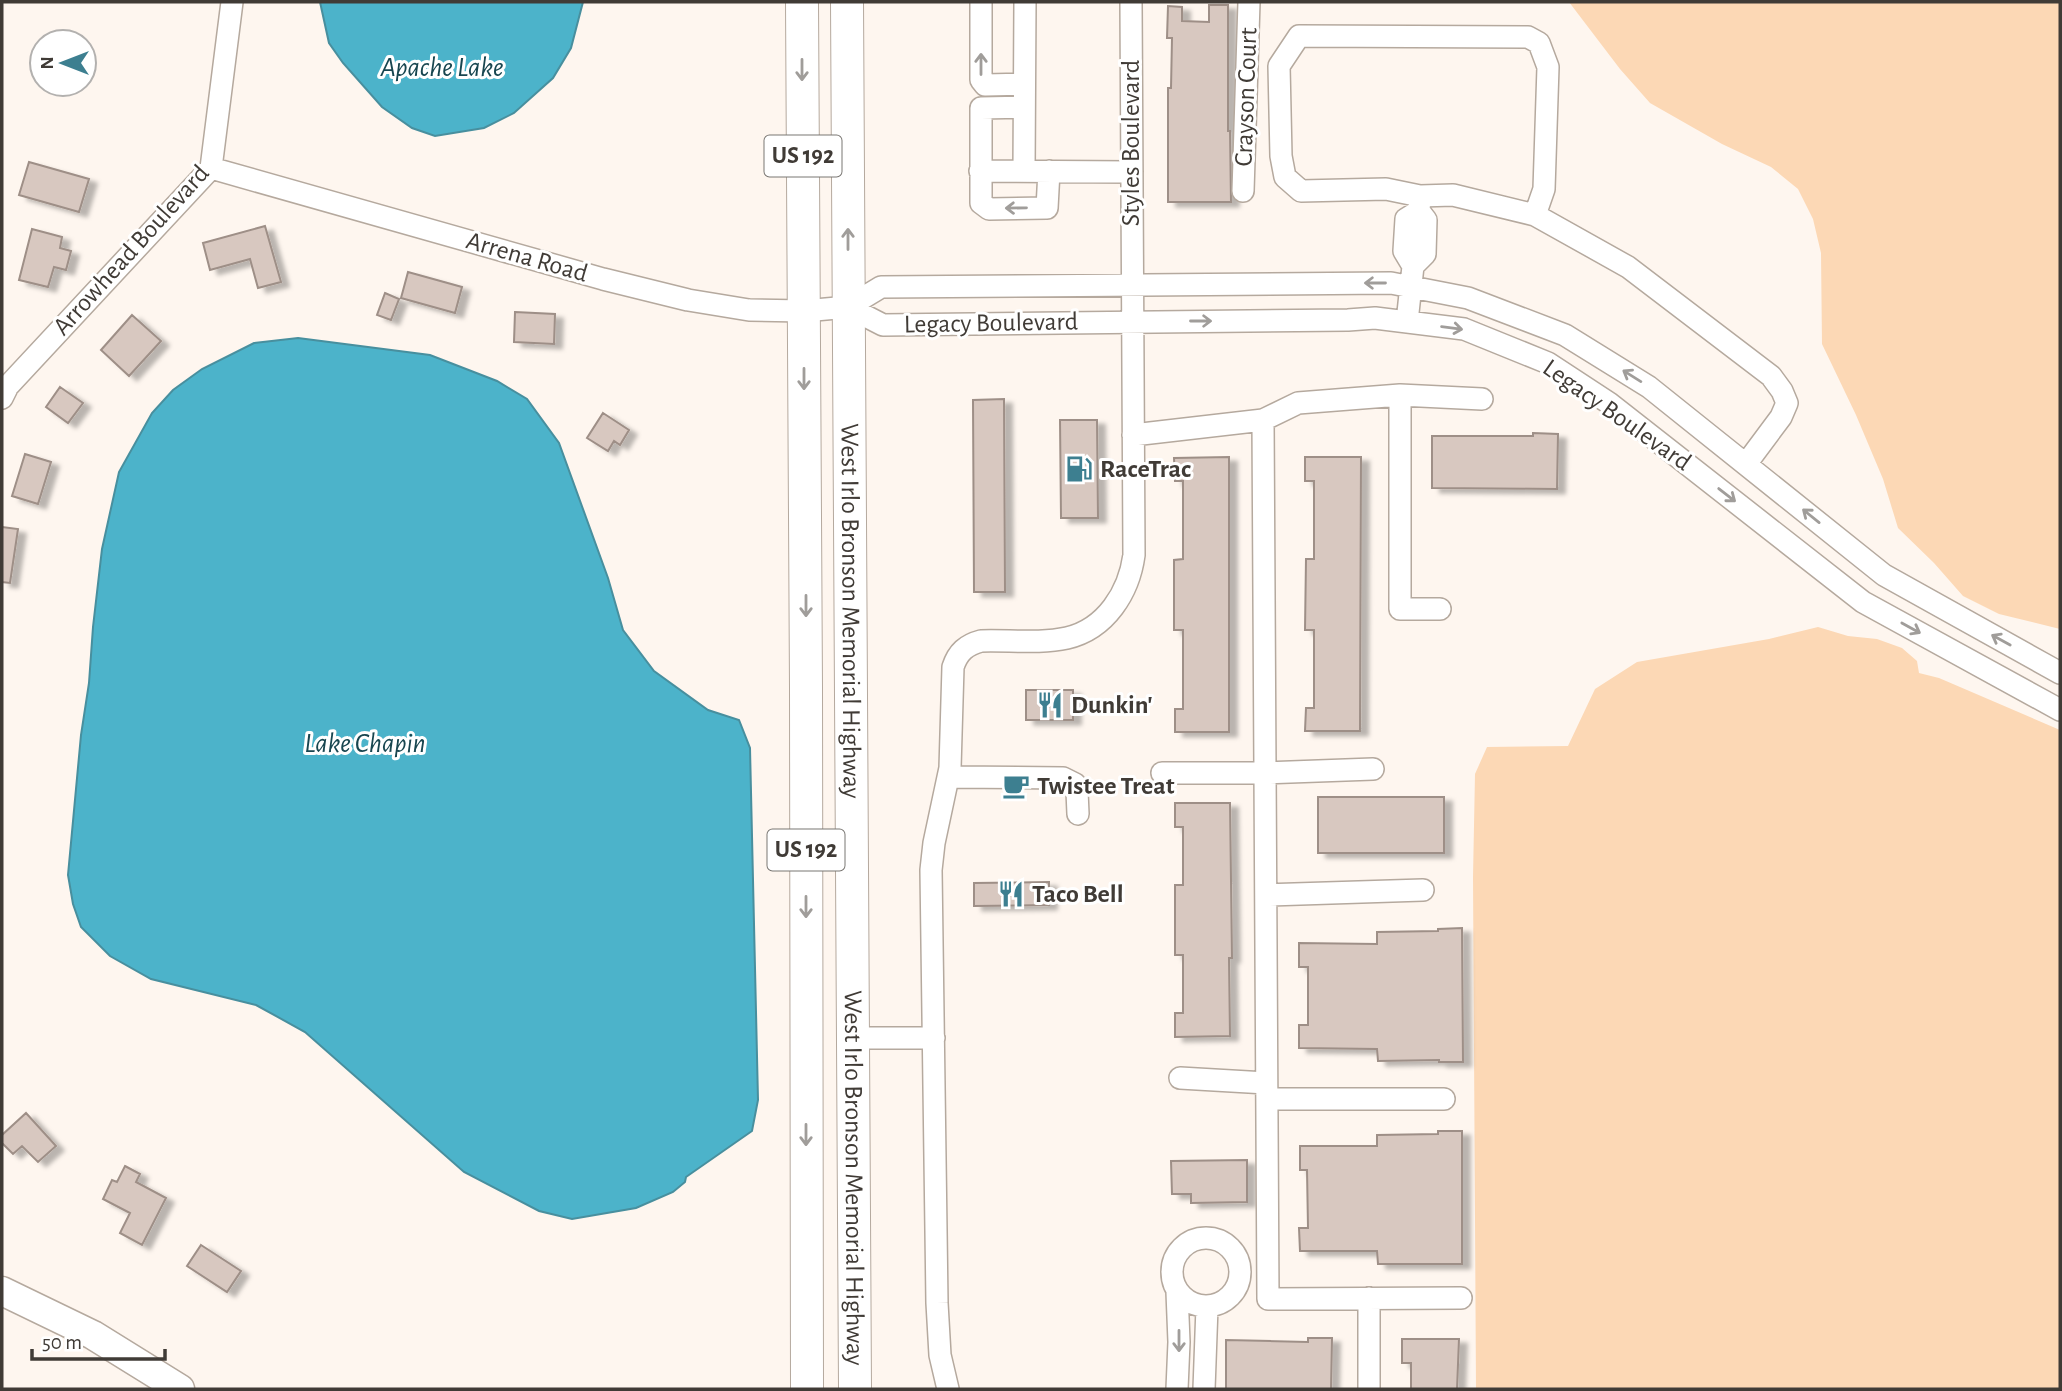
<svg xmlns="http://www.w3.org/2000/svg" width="2062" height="1391" font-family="'Alegreya Sans',sans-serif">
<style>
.green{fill:#fcd8b5}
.water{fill:#4cb3ca;stroke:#488f9e;stroke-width:2}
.building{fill:#d8c8c0;stroke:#9e8f87;stroke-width:2;filter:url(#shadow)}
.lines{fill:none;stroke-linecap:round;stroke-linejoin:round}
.minor-casing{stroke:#b5a99e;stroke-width:24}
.major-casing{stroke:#b5a99e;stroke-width:31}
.highway-casing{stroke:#b5a99e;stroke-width:34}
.minor{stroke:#fff;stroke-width:21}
.major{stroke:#fff;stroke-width:28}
.highway{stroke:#fff;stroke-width:32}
.oneway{stroke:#a09d9a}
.labels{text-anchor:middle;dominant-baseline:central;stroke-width:6;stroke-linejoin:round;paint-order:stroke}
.shield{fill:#fff;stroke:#797672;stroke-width:2}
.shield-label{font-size:24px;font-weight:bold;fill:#403b36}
.street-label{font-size:26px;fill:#403b36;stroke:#fff}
.poi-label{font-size:26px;font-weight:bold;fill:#403b36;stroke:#fff;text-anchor:start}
.water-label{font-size:28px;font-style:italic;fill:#184650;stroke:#fff}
</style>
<defs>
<filter id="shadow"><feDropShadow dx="8" dy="4.5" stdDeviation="2" flood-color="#0004"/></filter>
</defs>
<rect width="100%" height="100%" fill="#fef6ef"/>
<path class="green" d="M1569,2H2060V629L1999,614L1963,596L1934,563L1898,528L1883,479L1856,415L1822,344L1821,253L1813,219L1798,189L1771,167L1722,144L1650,103L1620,69Z
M1818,627L1848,636L1877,639L1902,648L1917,661L1919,673L1939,678L2060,730V1389H1476L1473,877L1475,774L1487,747L1568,746L1595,689L1637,662L1769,639Z"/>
<path class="water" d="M320,2H583L571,48L553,78L514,113L484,128L435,136L412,128L382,107L343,63L329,43Z
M298,338L430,355L497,381L527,399L559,443L608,578L623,630L654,671L708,710L739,720L750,748L758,1100L752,1131L686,1177L685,1182L673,1192L636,1208L572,1219L539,1211L464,1172L305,1032L256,1005L151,979L110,956L81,927L73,904L68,875L81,735L89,683L93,627L102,549L119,472L152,413L173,390L202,369L254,343Z"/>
<path class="building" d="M1209,5H1228V131H1230L1231,202H1168V88H1171L1172,38H1167L1168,6L1182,7V21L1209,22Z
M29,162L89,179L79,212L19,195Z
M265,226L281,282L258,288L250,259L210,270L203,243Z
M32,229L62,237L60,248L71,251L66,270L54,267L48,287L19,280Z
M408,272L462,287L455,313L401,298Z
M385,293L399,299L391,320L377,315Z
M515,312L555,314L554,344L514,342Z
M132,315L161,341L129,376L101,350Z
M60,387L83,403L68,423L46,407Z
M1004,399L1005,592H974L973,400Z
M603,413L629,430L620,445L614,441L608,451L587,438Z
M1060,420H1097L1098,518H1061Z
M1533,433L1558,434L1557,489L1432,488V436H1533Z
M25,454L51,462L38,504L12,496Z
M1229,457V732H1175V709H1183V630H1174V560L1183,559V481H1175L1174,458Z
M1305,457H1361L1360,731H1305L1306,708H1314V630H1305L1306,559H1314V481H1305Z
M2,527L18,529L10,583L2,582Z
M1026,690H1073V720H1026Z
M1318,797H1444V853H1318Z
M1175,803H1230L1232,958H1229L1230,1036L1175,1037V1013H1183V955H1175V885H1183V827H1175Z
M1049,882V905L974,906V883Z
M1462,928L1463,1062H1439V1060L1378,1061L1377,1049L1299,1048V1025H1308V967H1299V943L1377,944V932L1438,931V929Z
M26,1113L56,1146L38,1162L22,1146L13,1154L2,1143V1135Z
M1438,1131H1462V1264H1378L1377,1251H1300L1299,1228H1308L1307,1170H1300V1146H1377V1135L1438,1134Z
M1247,1160V1202L1191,1203V1194H1172L1171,1161Z
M125,1166L140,1174L136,1182L166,1198L142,1245L120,1233L130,1213L103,1199L112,1180L117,1182Z
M201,1245L241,1271L227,1292L187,1266Z
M1308,1338H1332L1331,1389H1226V1340L1308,1342Z
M1402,1339H1459L1457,1389H1411V1363H1402Z"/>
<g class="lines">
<g class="minor-casing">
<path id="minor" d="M981,2V80L985,85L1024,84
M1024,107L981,108V203L989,209L1047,208L1049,171
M211,168L603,279L688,300L749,310L804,311L848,307L881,287L1391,283L1468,298L1565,335L1649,387L1884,575L2060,673
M980,171L1132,172
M1024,171L1025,2
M1243,191L1249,2
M1420,196L1386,189L1301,191L1285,177L1281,156L1279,66L1299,36L1528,37L1539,43L1548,67L1544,189L1535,215
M1419,211L1420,196L1453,195L1535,215L1628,267L1771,376L1782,391L1787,403L1781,417L1746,464
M848,307L883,325L1348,320L1375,318L1464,329L1548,363L1609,403L1863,602L2060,710
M1407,322L1413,266L1404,251L1406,219L1419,211L1426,220L1425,254L1413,266
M1400,395V609H1440
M2,398L8,386L211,168L232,2
M1263,420L1268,1299L1461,1298
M1133,435L1263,420L1298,403L1400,395L1482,399
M1162,773H1265L1373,769
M949,777L1063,778L1075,784L1077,791L1078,814
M1266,895L1423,890
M854,1038H934
M1180,1078L1266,1083
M1267,1099H1444
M1172 1272a34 34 0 1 1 68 0a34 34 0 1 1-68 0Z
M1369,1298V1389
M948,1389L940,1355L937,1303L931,870L934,843L950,768L953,667C958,652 966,645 981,641C1009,640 1040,644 1067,638C1106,629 1129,592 1134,555L1131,2
M1177,1389L1179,1342L1177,1292
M1204,1389L1207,1307"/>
</g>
<g class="major-casing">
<path id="major" d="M2,1291L93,1335L180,1389"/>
</g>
<g class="highway-casing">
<g id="highway">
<path d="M802,2L806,688L807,1389"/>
<path id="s1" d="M847,2L855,1389"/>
</g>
</g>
<use href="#minor" class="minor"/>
<use href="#major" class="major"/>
<use href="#highway" class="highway"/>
</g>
<defs><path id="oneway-shaft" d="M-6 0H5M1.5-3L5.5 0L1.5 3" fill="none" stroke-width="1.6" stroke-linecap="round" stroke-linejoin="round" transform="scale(1.75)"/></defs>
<g class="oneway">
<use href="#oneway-shaft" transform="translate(981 64) rotate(-90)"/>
<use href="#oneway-shaft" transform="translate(802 70) rotate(90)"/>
<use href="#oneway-shaft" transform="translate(1016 208) rotate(179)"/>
<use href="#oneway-shaft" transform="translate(848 239) rotate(-90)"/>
<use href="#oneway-shaft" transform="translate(1375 283) rotate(180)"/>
<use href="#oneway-shaft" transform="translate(1201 321)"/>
<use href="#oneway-shaft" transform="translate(1452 328) rotate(7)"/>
<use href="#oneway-shaft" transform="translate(1632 376) rotate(-148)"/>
<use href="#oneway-shaft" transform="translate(804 379) rotate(90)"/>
<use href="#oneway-shaft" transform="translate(1727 495) rotate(38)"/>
<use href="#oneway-shaft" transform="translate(1811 516) rotate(-141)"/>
<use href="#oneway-shaft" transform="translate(806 606) rotate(90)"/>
<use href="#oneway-shaft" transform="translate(1911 628) rotate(29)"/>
<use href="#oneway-shaft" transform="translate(2001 640) rotate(-151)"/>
<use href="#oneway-shaft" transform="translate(806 907) rotate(90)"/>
<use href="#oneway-shaft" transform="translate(806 1135) rotate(90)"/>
<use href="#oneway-shaft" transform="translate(1179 1341) rotate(90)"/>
</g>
<defs>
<g id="fuel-bare" transform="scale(2.1)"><path d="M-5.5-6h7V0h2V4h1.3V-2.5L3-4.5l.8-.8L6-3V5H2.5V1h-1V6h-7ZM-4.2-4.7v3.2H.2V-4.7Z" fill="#3d7f90" stroke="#fff" stroke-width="2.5" paint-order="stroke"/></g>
<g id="restaurant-bare" transform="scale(2.1)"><path d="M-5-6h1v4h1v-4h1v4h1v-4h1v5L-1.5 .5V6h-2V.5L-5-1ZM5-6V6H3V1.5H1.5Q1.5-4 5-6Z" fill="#3d7f90" stroke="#fff" stroke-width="2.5" paint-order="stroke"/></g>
<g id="cafe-bare" transform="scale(2.1)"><path d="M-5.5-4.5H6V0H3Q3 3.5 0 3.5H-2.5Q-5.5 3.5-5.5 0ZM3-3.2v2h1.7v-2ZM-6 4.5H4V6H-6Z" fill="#3d7f90" stroke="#fff" stroke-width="2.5" paint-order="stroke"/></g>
</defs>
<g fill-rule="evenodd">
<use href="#fuel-bare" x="1079" y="469"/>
<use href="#restaurant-bare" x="1050" y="705"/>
<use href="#cafe-bare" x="1016" y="786"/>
<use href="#restaurant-bare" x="1011" y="894"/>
</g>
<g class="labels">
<g class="shield">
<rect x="764.5" y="135.5" width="77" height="41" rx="5"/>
<rect x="767.5" y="829.5" width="77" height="41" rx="5"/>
</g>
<g class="shield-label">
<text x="803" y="156">US 192</text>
<text x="806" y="850">US 192</text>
</g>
<g class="street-label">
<text transform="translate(1246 97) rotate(-88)">Crayson Court</text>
<text transform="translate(1131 143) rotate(-90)">Styles Boulevard</text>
<text transform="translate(131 250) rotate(-48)">Arrowhead Boulevard</text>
<text transform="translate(527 257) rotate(16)">Arrena Road</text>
<text transform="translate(991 323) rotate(-1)">Legacy Boulevard</text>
<text transform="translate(1617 415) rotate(35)">Legacy Boulevard</text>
<text stroke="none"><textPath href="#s1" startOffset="609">West Irlo Bronson Memorial Highway</textPath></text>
<text stroke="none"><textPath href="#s1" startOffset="1176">West Irlo Bronson Memorial Highway</textPath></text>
</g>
<g class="poi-label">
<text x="1100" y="469">RaceTrac</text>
<text x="1071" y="705">Dunkin'</text>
<text x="1037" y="786">Twistee Treat</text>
<text x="1032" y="894">Taco Bell</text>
</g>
<g class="water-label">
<text x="442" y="68">Apache Lake</text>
<text x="365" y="744">Lake Chapin</text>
</g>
</g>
<rect width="2062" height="1391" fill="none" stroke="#403b36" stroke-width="7"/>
<g transform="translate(63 63) rotate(270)"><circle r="33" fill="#ffffff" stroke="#b3b1af" stroke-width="2"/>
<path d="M0-5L12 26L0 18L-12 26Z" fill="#3d7f90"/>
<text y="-10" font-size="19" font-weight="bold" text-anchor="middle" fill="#403b36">N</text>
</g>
<path d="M32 1349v10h133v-10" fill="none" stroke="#403b36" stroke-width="3.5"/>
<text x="42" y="1349" font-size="21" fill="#403b36" stroke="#ffffff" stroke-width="5" paint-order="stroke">50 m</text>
</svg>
